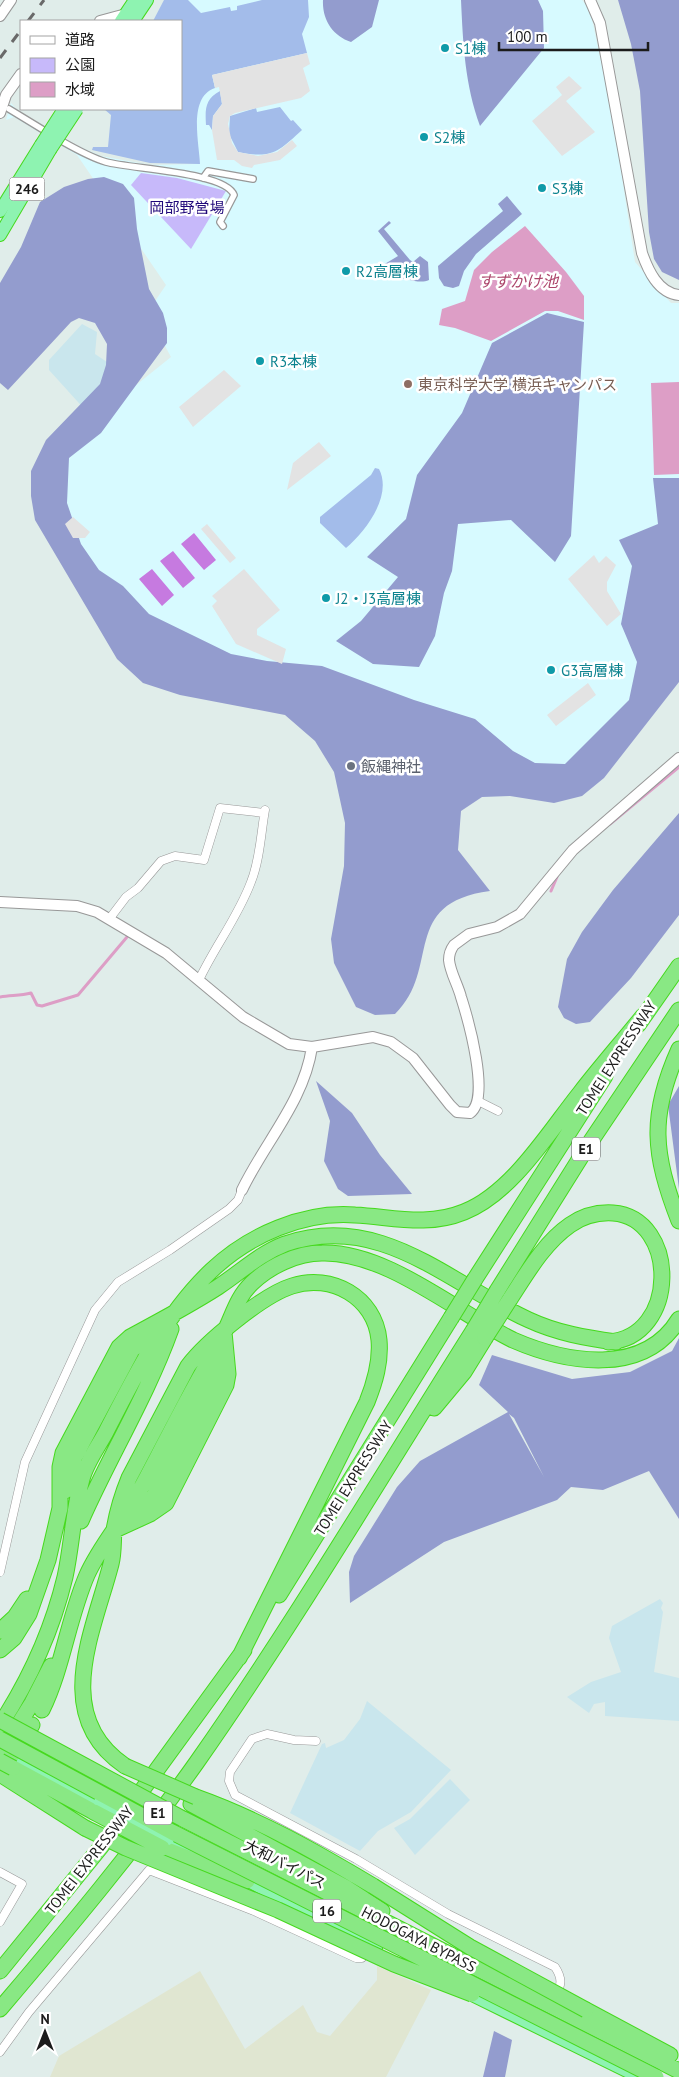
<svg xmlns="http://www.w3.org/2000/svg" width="679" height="2077" font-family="'PT Sans','Noto Sans JP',sans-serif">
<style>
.industrial{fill:#e0e6d1}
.education{fill:#d7faff}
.farmland{fill:#c9e6ed}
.grass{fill:#a3bcea}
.forest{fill:#939cce;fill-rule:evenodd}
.park{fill:#c7b9fa}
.pitch{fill:#c67ae0}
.parking{fill:#e3e3e3}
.water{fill:#dd9ec6}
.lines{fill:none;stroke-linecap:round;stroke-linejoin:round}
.stream{stroke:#dd9ec6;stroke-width:3}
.pedestrian-casing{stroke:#989898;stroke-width:8}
.minor-casing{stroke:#989898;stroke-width:9}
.tertiary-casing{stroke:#989898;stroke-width:12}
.trunk-casing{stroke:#46d91e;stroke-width:14}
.motorway-casing{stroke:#46d91e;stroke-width:17}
.pedestrian{stroke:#fff;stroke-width:5.5}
.minor{stroke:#fff;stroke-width:8}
.tertiary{stroke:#fff;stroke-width:10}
.trunk{stroke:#8ef3b1;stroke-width:12}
.motorway{stroke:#89e884;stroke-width:15}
.rail{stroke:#696969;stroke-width:3;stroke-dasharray:10 10;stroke-linecap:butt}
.trunk-bridge-casing{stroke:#46d91e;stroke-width:14;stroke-linecap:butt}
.motorway-bridge-casing{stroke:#46d91e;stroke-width:17;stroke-linecap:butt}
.trunk-bridge{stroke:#8ef3b1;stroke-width:12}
.motorway-bridge{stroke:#89e884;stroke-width:15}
.culture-dot{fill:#0f9aa8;stroke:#fff;stroke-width:2}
.education-dot{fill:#8d6e63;stroke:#fff;stroke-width:2}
.worship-dot{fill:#6b7280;stroke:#fff;stroke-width:2}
.labels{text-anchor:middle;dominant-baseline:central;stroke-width:5;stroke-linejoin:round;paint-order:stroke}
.shield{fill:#fff;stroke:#5f5f5f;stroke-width:1}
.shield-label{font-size:14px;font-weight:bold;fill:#1b1b1b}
.culture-label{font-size:15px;fill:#0d838f;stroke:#fff;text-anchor:start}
.park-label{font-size:15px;fill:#20087a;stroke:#fff}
.education-label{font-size:15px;fill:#785e54;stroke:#fff;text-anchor:start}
.worship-label{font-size:15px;fill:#5b616d;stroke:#fff;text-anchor:start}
.street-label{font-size:15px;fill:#1b1b1b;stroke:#fff}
.water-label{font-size:16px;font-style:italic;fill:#ac466b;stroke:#fff}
</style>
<rect width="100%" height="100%" fill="#e0edea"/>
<path class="industrial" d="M377,1966L431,1990L386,2077H50L59,2056L200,1971L245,2049L303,2005L317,2032L330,2036L377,1980Z"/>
<path class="education" d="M177,0H582L587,6L592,19L613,118L635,262L671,303H679V485L638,706L565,767L540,766L244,661L73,579L45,477L105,410L171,357L147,313L166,285L77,155L14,117L6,120L11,103L17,110L71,143L101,156L150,165L196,164L181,21Z"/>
<path class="farmland" d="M82,324L97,332L95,354L119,370L87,412L49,370V360Z
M660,1599L663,1603L661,1608L663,1612L654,1672L679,1678V1721L605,1716V1702L594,1704L589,1713L567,1697L591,1682L621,1672L609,1638L612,1626Z
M367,1701L451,1770L411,1812L378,1831L360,1851L290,1813L322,1744L325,1743L326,1748L344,1740L360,1719Z
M450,1779L470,1800L415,1855L394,1828L410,1819Z"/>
<path class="grass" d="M164,0H188L201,13L230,7L231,11L237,10V6L262,0H308L309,17L302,34L307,53L212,75L215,88C188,97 199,142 200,164L150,163L92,150L93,147H108L111,115L104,109H181V21H153Z
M220,91L222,104L213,116L212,130L209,125H206C205,109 205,99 220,91Z
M280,107L291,121L293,120L302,130C278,152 272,159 238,152L229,134L230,116L256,108L257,112Z
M375,468L379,469C393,496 365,532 346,548L320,523V517L371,475Z"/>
<path class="forest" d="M323,0H379L372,27L351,42C333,36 322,20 323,0Z
M461,0H538L543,11L544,48L480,126C465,85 463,44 461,0Z
M618,0H679V280L662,272L654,259L649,232L640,91L631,44Z
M104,177L123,184L134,198L137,229L149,289L163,313L167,328V343L101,433L69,458L67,503L81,544L99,570L123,586L149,614L231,654L267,661L322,666L414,700L475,719L513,751L535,763L565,764L629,700L637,662L621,624L632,566L619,540L658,524L653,478H679V682L604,778L582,796L554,803L510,796L482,797L461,811L458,850L490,891C399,903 442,969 395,1014L375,1015L356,1007L334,963L331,939L344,866L345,823L334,772L315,741L285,715L180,695L143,683L117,659L35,520L31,496V471L46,440L100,384L106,365L107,344L95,323L79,318L71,322L8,390L0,383V283L21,247L40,202L64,187L88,179Z
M507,196L522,214L476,254L464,271L459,286L453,288L444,286L439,278L438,266L503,211L498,204Z
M389,221L391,223L384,229L410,260L413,262L420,256L428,262L429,280C418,285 403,276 391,278L388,274L394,268L392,265L384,267L383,265L398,256L378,231Z
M547,313L584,322L571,536L555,562L511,520L458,524L452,571L444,593L435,636L419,667L373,664L336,641L361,621L398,577L367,557L406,519L417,475L462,413L492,343Z
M679,813V915L631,978L590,1022L576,1024L564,1018L558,1007L567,959L582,932L613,890Z
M316,1081L352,1113L380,1155L412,1194L348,1196L338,1189L324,1161L330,1121Z
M679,1086V1189L668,1105Z
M679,1338V1519L649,1471L603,1490L571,1487L557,1500L444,1542L350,1603L349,1572L354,1556L397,1487L420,1461L508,1412L479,1385L492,1355L572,1379L630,1372L672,1351ZM509,1414L514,1418L544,1477Z
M494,2031L512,2040L505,2077H483Z"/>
<path class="park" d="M141,173L177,178L226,191L191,249L131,185Z"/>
<path class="pitch" d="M194,533L216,560L204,570L181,544Z
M173,551L195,578L183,588L160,561Z
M152,569L174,595L162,606L139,579Z"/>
<path class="parking" d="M307,53L310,64L303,68L310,91L301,98L235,113L230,116L228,124L232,143L238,152L258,156L277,152L292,140L297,146L280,160L254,165L252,168L242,166L234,160H217L212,130L213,116L222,104L219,87L215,88L212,75Z
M569,76L582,88L566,101L595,132L562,156L532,121L562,95L556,87Z
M224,370L241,386L193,427L179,407Z
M319,442L331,456L287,490L293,463Z
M73,517L90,532L85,538H73L65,524Z
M207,524L236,558L230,563L201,529Z
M594,555L599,563L606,556L616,565L607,582V591L621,614L607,626L568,579Z
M244,569L280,610L257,629V635L286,649L282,664L236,644L212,606L217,601L212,596Z
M588,683L596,695L556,726L547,715Z"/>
<path class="water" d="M525,226L566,272L584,296V320L558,311H545L491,341L455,328L439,325L442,309L465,301L474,270L492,252Z
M679,382V474L654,475L651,383Z"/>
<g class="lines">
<path class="stream" d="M610,824L679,767
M551,891L557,877
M0,997C11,995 20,996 31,993L37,1005L42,1006L78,995L127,937"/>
<g class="pedestrian-casing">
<path id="pedestrian" d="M9,109L50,134
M58,139C74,148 89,157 106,162C131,169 226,172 234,195L220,222L223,226
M203,178L208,171L253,179"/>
</g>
<g class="minor-casing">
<path id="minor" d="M110,918L126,897L138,888L161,861L175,856L204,860L220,808L264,813
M199,980C215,946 238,917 251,882C260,860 261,832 265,810
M478,1101L498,1111
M0,1572L25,1462L95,1310L118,1282L170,1250L229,1209L238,1200L242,1190
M316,1741L294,1740L267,1734L252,1739L230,1772L229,1781L235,1795L356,1859L448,1914L555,1967C563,1979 561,1985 556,1997
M0,1872L22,1884L0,1922
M0,2052L29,2012L149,1870L254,1911L356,1958H362L368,1951"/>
</g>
<g class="tertiary-casing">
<path id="tertiary" d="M590,0L600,23L642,253C648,270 658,293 679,295
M0,16L11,0
M100,21L126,14
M0,113L6,95L21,74
M0,902L77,906L97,912L166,953L243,1017L289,1044L312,1047L373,1037L391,1042L413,1058L450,1105L457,1112L470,1113C491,1099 468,1019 461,997C458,985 450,972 449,960C449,954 451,949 454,945L469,934L497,927L520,914L573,850L679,758
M242,1190C265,1142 304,1101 312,1047"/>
</g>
<g class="trunk-casing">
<path id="trunk" d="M121,21L135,0
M133,21L147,0
M0,211L41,145
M0,235L50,150
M21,1759L100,1802
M168,1839L206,1859
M239,1876L376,1948
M464,1991L639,2077"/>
</g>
<g class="motorway-casing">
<path id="motorway" d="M638,1025L679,966
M679,1049C649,1116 653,1154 679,1221
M475,1279L605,1076
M497,1291L589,1144L679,1010
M510,1299C527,1273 544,1243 570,1225C583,1216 597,1212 613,1213C679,1218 679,1338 608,1342
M434,1408L464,1372L485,1338
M65,1491L74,1458L132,1350L151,1333
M129,1518L154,1496L215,1376L221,1351
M81,1521C109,1457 147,1396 171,1329
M115,1530L150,1514L166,1503L226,1385L228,1374L224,1332
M279,1595L451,1318
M0,1631L15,1617L27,1599
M0,1650L14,1638L29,1614L48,1560L60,1508V1467L63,1453L119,1347L130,1337C160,1321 190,1305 218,1287C241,1272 259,1254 285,1244C381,1211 449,1284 529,1320C557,1333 586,1338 616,1342
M42,1710C63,1667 68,1619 87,1575C101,1544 124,1519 140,1490C157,1459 172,1428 189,1397C200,1376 213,1355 224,1333C233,1315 237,1297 252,1283C270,1266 297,1253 322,1253C386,1251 456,1312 513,1340C566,1363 644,1377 679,1319
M0,1725C30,1679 52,1631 65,1577C72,1545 73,1511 82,1479C86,1463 98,1447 106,1432C134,1377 166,1313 212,1270C249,1235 304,1211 355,1215C393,1217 427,1227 464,1212C512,1193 548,1133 580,1093C600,1067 622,1042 643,1016
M0,1754L32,1703L51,1666
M125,1766C51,1716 93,1633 111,1564C114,1553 113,1541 114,1530C117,1512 122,1495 129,1478L188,1366C206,1342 263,1295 292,1286C331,1273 375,1297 379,1340C381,1362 375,1382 367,1402L239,1658
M13,1768L94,1812
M0,1772L32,1725
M0,1774L85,1828
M196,1797C258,1819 316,1852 373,1886
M191,1804L345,1887L382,1911
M183,1819L679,2071
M162,1848L247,1881
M0,1971L100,1848L244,1650
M0,2009C68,1929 136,1848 197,1762C295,1622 382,1475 473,1331
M586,2010L670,2055"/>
</g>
<use href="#pedestrian" class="pedestrian"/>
<use href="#minor" class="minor"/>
<use href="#tertiary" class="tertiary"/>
<use href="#trunk" class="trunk"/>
<use href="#motorway" class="motorway"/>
<path class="rail" d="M28,21L44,0
M0,58L21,30"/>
<g class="trunk-bridge-casing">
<path id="trunk-bridge" d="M41,145L64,109
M50,150L77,109
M100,1802L168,1839"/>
</g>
<g class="motorway-bridge-casing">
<path id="motorway-bridge" d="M451,1318L475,1279
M473,1331L497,1291
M485,1338L510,1299
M0,1720L183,1819
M0,1739L172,1832L656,2077
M0,1761L13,1768
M125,1766L196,1797
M94,1812L162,1848
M85,1828L126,1848L278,1910L394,1964L472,1994
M373,1886L470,1947L586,2010"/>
</g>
<use href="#trunk-bridge" class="trunk-bridge"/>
<use href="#motorway-bridge" class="motorway-bridge"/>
</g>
<g class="culture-dot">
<circle cx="445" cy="48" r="5"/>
<circle cx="424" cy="137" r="5"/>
<circle cx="542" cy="188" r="5"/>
<circle cx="346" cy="271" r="5"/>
<circle cx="260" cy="361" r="5"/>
<circle cx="326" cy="598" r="5"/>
<circle cx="551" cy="670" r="5"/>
</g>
<circle class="education-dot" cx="408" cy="384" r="5"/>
<circle class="worship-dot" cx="351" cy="766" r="5"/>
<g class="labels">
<g class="shield">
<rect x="9.5" y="177.5" width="35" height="23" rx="4"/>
<rect x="572" y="1137.5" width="28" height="23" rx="4"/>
<rect x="144" y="1801.5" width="28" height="23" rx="4"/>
<rect x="313" y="1899.5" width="28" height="23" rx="4"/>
</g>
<g class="shield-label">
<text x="27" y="189">246</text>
<text x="586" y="1149">E1</text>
<text x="158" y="1813">E1</text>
<text x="327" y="1911">16</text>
</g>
<g class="culture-label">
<text x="455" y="48">S1棟</text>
<text x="434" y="137">S2棟</text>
<text x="552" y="188">S3棟</text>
<text x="356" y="271">R2高層棟</text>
<text x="270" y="361">R3本棟</text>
<text x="336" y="598">J2・J3高層棟</text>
<text x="561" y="670">G3高層棟</text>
</g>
<g class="park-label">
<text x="187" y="207">岡部野営場</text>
</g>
<g class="education-label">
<text x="418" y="384">東京科学大学 横浜キャンパス</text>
</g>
<g class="worship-label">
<text x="361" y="766">飯縄神社</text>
</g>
<g class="street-label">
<text transform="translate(616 1058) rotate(-57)">TOMEI EXPRESSWAY</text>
<text transform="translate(353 1478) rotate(-58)">TOMEI EXPRESSWAY</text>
<text transform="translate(89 1860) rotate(-52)">TOMEI EXPRESSWAY</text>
<text transform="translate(285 1864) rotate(27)">大和バイパス</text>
<text transform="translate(419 1939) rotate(27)">HODOGAYA BYPASS</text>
</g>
<g class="water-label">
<text x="518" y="281">すずかけ池</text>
</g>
</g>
<rect x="20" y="20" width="162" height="90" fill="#ffffff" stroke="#a4a4a4"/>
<rect x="30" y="36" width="25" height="8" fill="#ffffff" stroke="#a4a4a4"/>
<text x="65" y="45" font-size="15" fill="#1b1b1b">道路</text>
<rect x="30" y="58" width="25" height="15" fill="#c7b9fa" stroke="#a4a4a4"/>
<text x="65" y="70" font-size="15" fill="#1b1b1b">公園</text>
<rect x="30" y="82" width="25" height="15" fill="#dd9ec6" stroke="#a4a4a4"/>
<text x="65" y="95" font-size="15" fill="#1b1b1b">水域</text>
<g transform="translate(45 2032)" stroke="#ffffff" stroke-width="4" paint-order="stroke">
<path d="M0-4L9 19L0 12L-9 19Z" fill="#1b1b1b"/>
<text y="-8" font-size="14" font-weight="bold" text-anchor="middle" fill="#1b1b1b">N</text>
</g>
<path d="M499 42v8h149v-8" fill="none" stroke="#1b1b1b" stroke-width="2.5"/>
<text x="507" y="42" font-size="15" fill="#1b1b1b" stroke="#ffffff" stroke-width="4" paint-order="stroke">100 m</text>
</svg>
